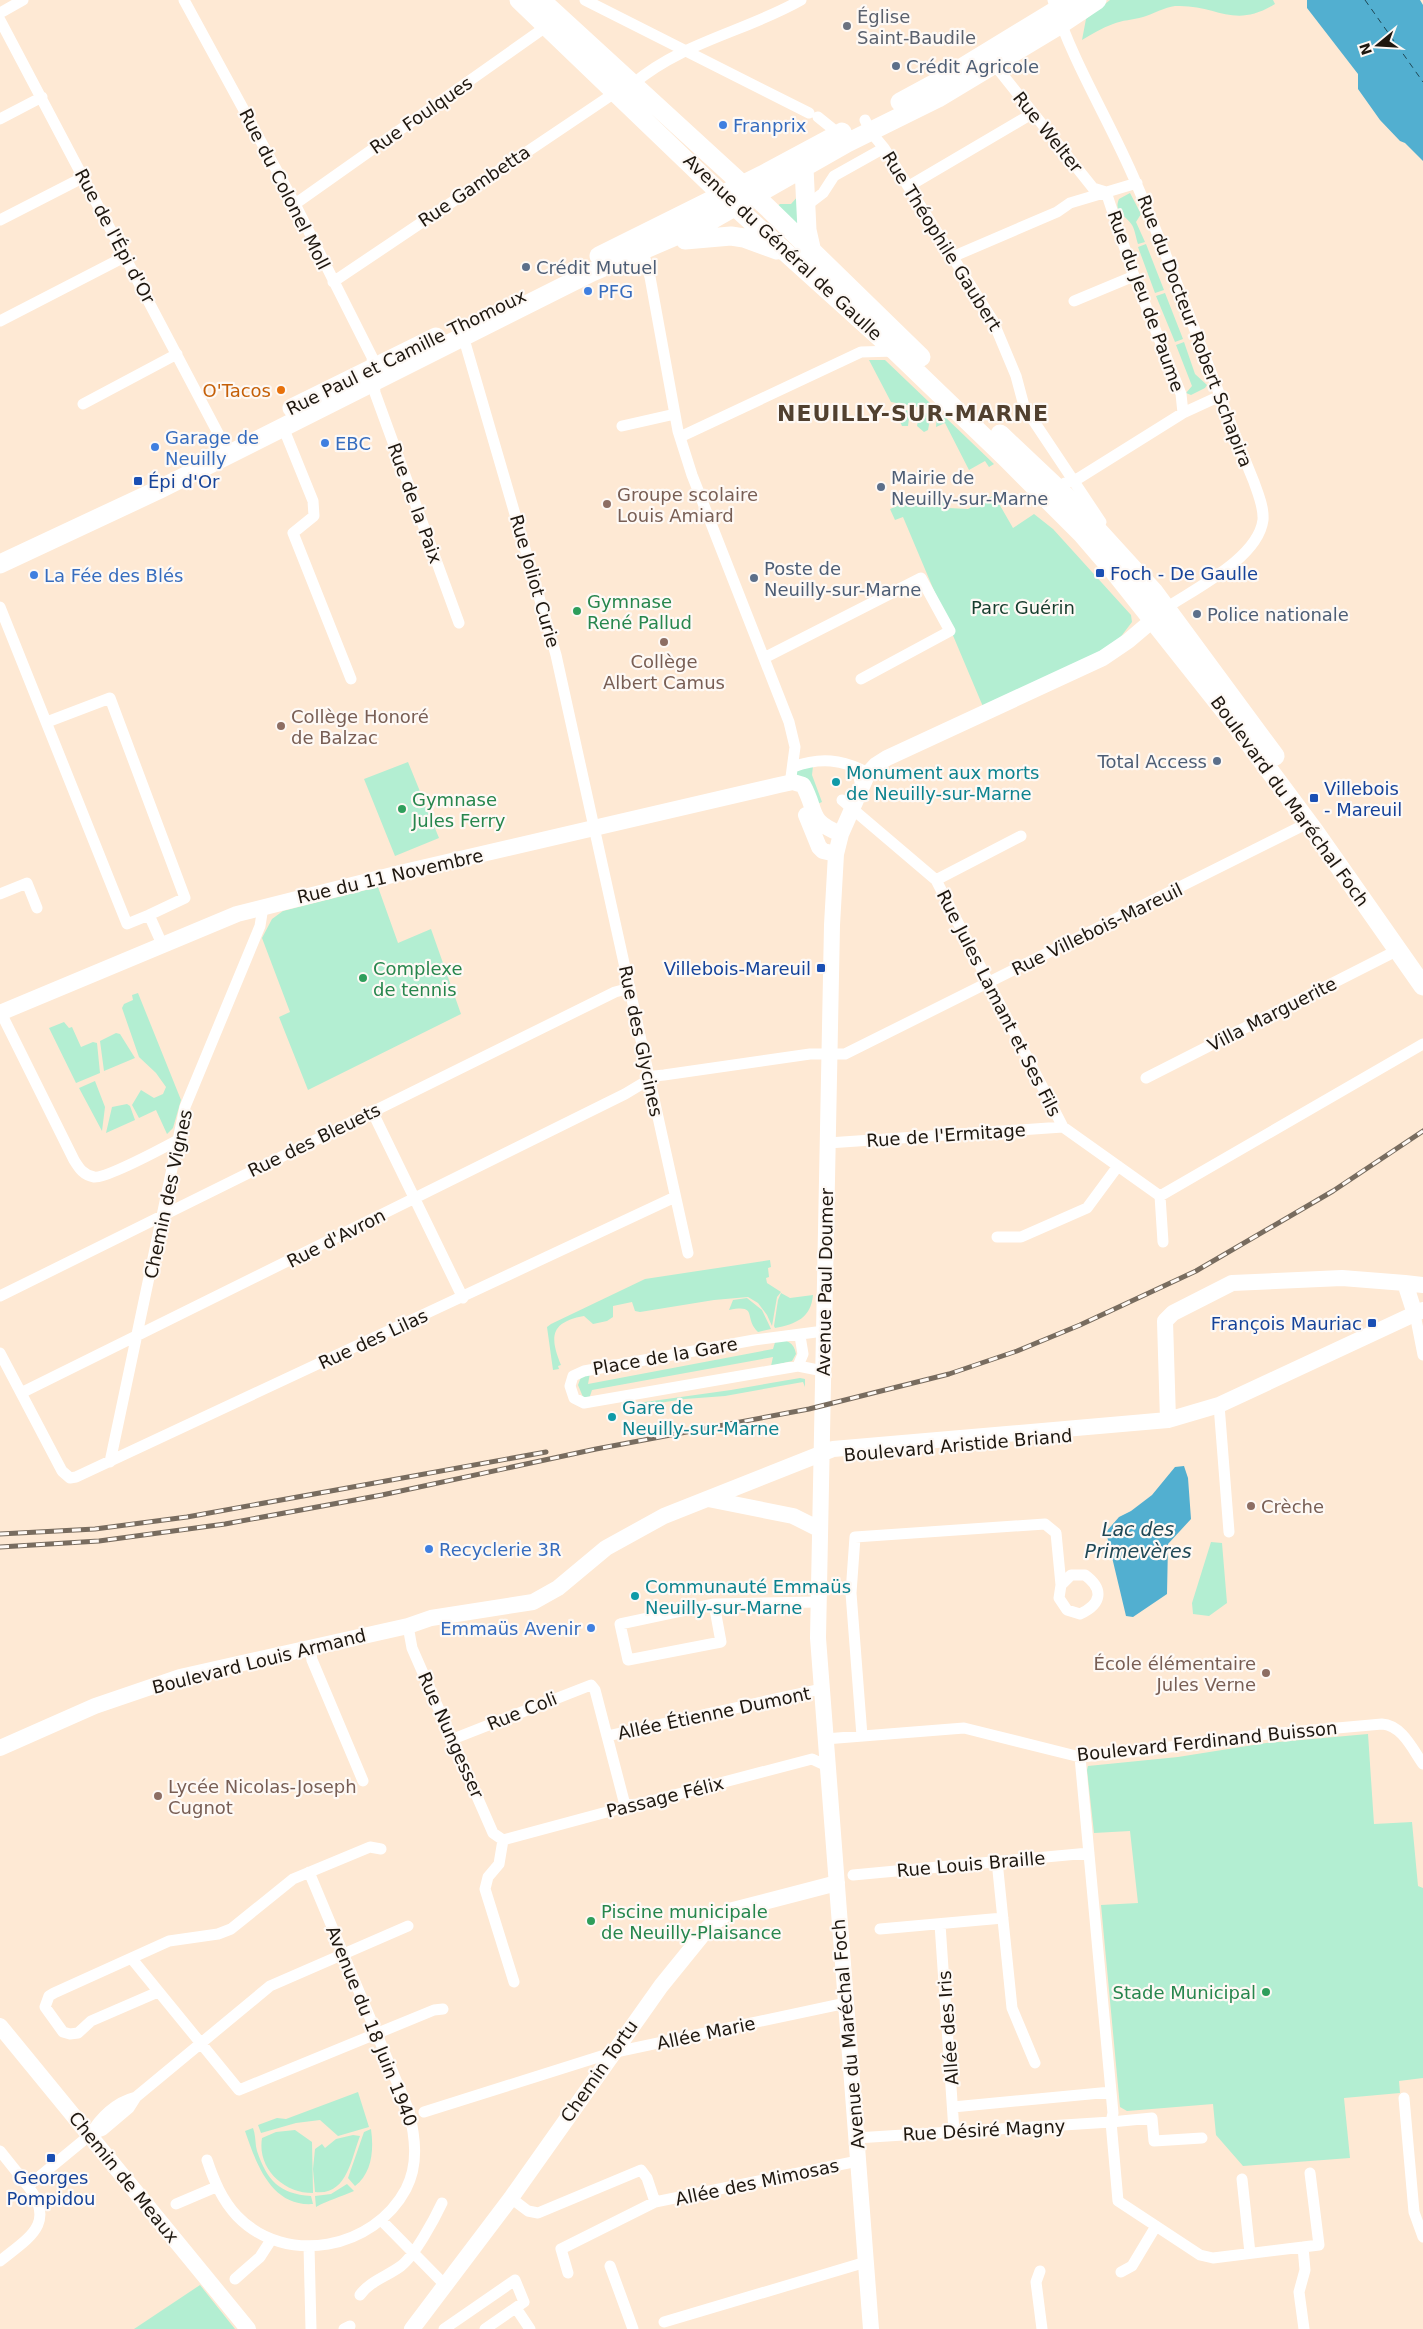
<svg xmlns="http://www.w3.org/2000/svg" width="1423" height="2329" font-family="'DejaVu Sans',sans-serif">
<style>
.green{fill:#b3eed2}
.water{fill:#52afd0}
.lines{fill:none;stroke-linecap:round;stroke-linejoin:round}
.ferry{stroke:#1f4856;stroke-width:1;stroke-dasharray:6 5;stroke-linecap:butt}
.street{stroke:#fff;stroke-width:11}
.secondary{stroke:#fff;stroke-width:16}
.primary{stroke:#fff;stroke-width:19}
.rail-casing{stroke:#786c5f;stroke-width:5}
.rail{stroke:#fef9f5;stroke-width:3;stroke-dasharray:9;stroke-linecap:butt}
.worship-dot{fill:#6b7280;stroke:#fef9f5;stroke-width:2}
.service-dot{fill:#5c6f8a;stroke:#fef9f5;stroke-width:2}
.shop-dot{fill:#3f7fe0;stroke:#fef9f5;stroke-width:2}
.food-dot{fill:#e8710a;stroke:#fef9f5;stroke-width:2}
.transit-dot{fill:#1a4fb4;stroke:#fef9f5;stroke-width:2}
.education-dot{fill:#8d6e63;stroke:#fef9f5;stroke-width:2}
.leisure-dot{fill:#2e9e5b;stroke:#fef9f5;stroke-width:2}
.culture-dot{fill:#0f9aa8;stroke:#fef9f5;stroke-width:2}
.labels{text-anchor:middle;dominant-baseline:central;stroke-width:4.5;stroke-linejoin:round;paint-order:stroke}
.worship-label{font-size:18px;fill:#5b616d;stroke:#fef9f5;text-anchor:start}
.service-label{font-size:18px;fill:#4e5e75;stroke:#fef9f5;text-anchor:start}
.street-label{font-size:18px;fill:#1e170f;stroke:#fef9f5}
.shop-label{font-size:18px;fill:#366cbe;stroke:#fef9f5;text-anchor:start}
.food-label{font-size:18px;fill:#c56008;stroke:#fef9f5;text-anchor:end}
.transit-label{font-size:18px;fill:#164399;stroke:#fef9f5;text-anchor:start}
.education-label{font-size:18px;fill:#785e54;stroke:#fef9f5;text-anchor:start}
.leisure-label{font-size:18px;fill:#27864d;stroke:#fef9f5;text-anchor:start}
.park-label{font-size:18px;fill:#153b2c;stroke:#fef9f5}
.culture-label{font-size:18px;fill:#0d838f;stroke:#fef9f5;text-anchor:start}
.water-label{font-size:19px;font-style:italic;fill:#1f4856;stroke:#fef9f5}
.district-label{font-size:22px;font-weight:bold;letter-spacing:1px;fill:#51402f;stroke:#fef9f5}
</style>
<rect width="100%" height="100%" fill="#fee9d4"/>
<path class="green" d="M1110,0H1273L1275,4C1233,30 1217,4 1175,6C1165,7 1153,14 1143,17C1133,20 1122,20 1113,24C1102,28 1092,34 1082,40L1086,19Z
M1130,193L1141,214L1136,222L1145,242L1138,244C1136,238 1135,230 1132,225C1126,215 1113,213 1119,199Z
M799,195L804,234L775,208L780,204H791Z
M1146,244L1164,290L1155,293L1138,247Z
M1165,293L1183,339L1175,342L1156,296Z
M1184,342L1195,374L1207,385L1205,388L1191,395L1186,393L1192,386L1176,345Z
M869,360H885L930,403L929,409L891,402Z
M894,408L910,411L908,426H902Z
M919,412L931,414L928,430L924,432L917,426Z
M937,415H943L994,464L989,467L985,461L969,470L945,423L936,427Z
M994,495L1013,528L1034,514L1053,529L1131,615L1132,622L1116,643L984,709L903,517L895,520L890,509L904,503L913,504L922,497L945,500L949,508L968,509Z
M408,762L439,838L395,856L364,779Z
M813,766L812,775L822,802L815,805L797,778L796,771Z
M378,887L398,943L431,929L461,1014L308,1090L279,1017L290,1012L262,938L272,919L283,911Z
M138,993L181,1100L173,1128L167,1134L156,1110L139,1118L132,1105L141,1090L154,1098L163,1094L166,1087L156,1073L139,1057L122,1008L124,1004L133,1000L132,995Z
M64,1022L69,1028L72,1027L81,1047L93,1042L97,1043L100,1073L76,1083L49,1028Z
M116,1033L120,1034L135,1058L104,1071L100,1041Z
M95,1081L105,1107L102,1131L79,1088Z
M127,1104L130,1106L135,1120L106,1133L112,1107Z
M770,1260L771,1267L768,1268L769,1277L766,1278L767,1283L781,1292L777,1297L772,1326L767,1315L758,1303L748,1297L714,1300L640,1312L635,1311L632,1302L613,1306V1317L607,1321L593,1324L584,1316C551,1322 549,1336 561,1365L558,1366L559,1369L553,1370L547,1327L551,1324L645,1279Z
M781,1293L790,1298L813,1295C811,1318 796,1324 775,1328L774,1326L778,1300Z
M747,1298L762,1310L771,1329L758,1332C743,1318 759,1304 729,1310L733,1300Z
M776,1339C787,1340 794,1342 796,1354L792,1361L771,1366L773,1357L592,1390L589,1399L583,1397L578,1385L581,1377L590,1373L588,1384L773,1349Z
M800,1378L805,1379V1387L803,1382L725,1396L685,1399L639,1406L638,1403L731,1390Z
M1211,1542L1222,1543L1227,1603L1209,1616L1193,1614L1192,1603Z
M1368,1734L1374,1824L1412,1822L1418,1886L1423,1888V2078L1399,2081L1400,2093L1344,2098L1350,2158L1243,2166L1216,2135L1213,2104L1127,2111L1120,2107L1101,1905L1138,1903L1130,1831L1094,1833L1087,1770L1088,1766L1178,1757L1266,1743Z
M358,2092L369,2127L338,2136L320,2120L296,2123L261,2133L258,2125L277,2118L286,2119Z
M253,2128C256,2136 255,2144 257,2151C267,2180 279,2194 311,2196L313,2204C271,2207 256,2163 245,2131Z
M371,2129C374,2150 372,2173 355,2186L348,2178L364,2132Z
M295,2130L312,2142L313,2193C283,2193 257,2168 262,2138L276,2132Z
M353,2135L360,2136C351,2159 347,2196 315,2192L313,2169L315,2149L322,2144L325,2148L336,2139Z
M347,2184L354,2191C341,2197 328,2200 316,2207L315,2196L331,2194Z
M200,2285L235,2329H134Z"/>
<path class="water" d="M1307,0H1420L1423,5V161L1405,143L1400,141L1380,120L1358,89V74L1307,8Z
M1184,1466L1188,1478L1191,1519L1168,1544L1167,1594L1133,1617L1126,1616L1106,1532L1119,1517L1131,1511L1152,1495L1175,1467Z"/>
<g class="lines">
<path class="ferry" d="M1365,0L1423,82"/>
<path class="street" d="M184,0L295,204L372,357L375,393L459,623
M585,0L809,113
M1053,0C1073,64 1110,121 1136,183C1179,281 1213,383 1254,482C1258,494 1264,507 1263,520C1258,558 1196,588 1166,608
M0,13L23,0
M0,20L229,454
M994,64L1093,188L1106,192
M633,84C682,42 747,31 801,0
M818,117L839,134
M0,119L42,97
M865,120L870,131L884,148L993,321L1016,376L1024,406L1031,417L1101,522
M909,186L1033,113
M1106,192L1134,276L1181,394L1183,413
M295,204L547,26
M806,206L823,193L834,176L884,148
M0,220L84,177
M643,251L650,277L678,431L692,475L789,722L795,747L791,777L793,782
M952,257L1057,212L1070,203L1137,183
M333,282L616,92
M1074,301L1134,276
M0,321L126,256
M457,326L466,346L556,655L688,1253
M83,404L177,354
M622,426L675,414
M283,427L313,501L314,516L293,533L351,679
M680,437L861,352L895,351
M1065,483L1079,478L1183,413L1220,396
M0,607L127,924L149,915L162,944
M764,658L921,578L950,631L861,679
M47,722L110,698L185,898L149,915
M793,767C820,757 842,759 868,773
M842,800L936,880L1063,1127L1160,1196L1423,1044
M936,880L1021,836
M0,894L27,883L37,908
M1,1013L74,1160C79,1168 83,1175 94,1177C105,1179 163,1148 176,1141
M1146,1078L1398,950
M372,1111L463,1298
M828,1143L1063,1127
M1160,1196L1163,1242
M997,1237H1021L1087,1208L1118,1166
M0,1296L615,992L630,988
M1415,1314L1423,1355
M0,1353L62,1471L70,1478L76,1477L675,1197
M798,1366L803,1354L800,1336
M823,1371L798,1366L584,1403L574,1398L570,1386L573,1376L584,1371L754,1340L824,1331
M21,1393L625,1094L655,1076L664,1075L810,1054H845L1308,823
M1219,1405L1229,1532
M110,1462L185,1107L260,926L263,907
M714,1604L721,1642L628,1660L620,1624L714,1604L818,1602
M408,1626L412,1648L493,1833L503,1840
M310,1648L312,1660L363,1781
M607,1736L821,1689
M862,1736L851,1593L855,1537L1045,1524L1056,1533L1061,1585L1059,1598L1067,1610L1080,1614C1102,1604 1104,1589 1085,1575H1071L1061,1585
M453,1739L591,1685L595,1690L625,1805
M825,1739L964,1728L1080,1757L1148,1750L1258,1735L1382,1724C1402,1725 1413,1750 1423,1764
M1080,1757L1113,2113L1111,2122L1118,2201L1200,2255L1213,2258L1303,2247L1305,2270L1299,2292L1304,2329
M503,1840L618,1809L625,1805L640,1804L812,1759L827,1766
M503,1840L499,1864L488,1877L485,1889L514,1982
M997,1861L1012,2008L1035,2063
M853,1875L1089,1853
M940,1924L954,2131
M880,1929L1003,1918
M132,1959L239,2090L434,2010L443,2009
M158,1992L91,2021L78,2033L70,2034L63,2032L45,2007L49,1996L54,1993L169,1941L218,1934L231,1929L293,1879L370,1847L381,1849
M1404,2098L1414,2212L1423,2237
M953,2107L1111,2092
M424,2112L611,2053L846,2003
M90,2135C100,2117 116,2102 136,2097
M856,2138L1111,2122L1152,2118L1154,2141L1202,2138
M0,2151L28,2186
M207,2160C214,2181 222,2200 237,2216C286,2267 374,2249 406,2189C419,2164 415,2137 409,2111L309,1872
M1242,2179L1250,2253
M511,2198L528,2211L538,2213L641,2170L647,2178L655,2202L561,2249L568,2273
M655,2202L858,2161
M176,2204L216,2187
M382,2221L444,2284
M309,2246L311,2329
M1303,2247L1319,2245L1310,2173
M0,2261C28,2238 57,2224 28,2186L90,2135L103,2130L129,2108L136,2097L270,1986L408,1926
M610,2266L633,2329
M1040,2271L1036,2282L1042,2329
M1121,2272L1132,2266L1156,2226
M235,2279L260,2257L271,2240
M360,2295C370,2281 386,2277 401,2266C415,2255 434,2220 442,2203
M516,2308L530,2329
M664,2322L866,2262
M344,2329L350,2326
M444,2329L515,2280L524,2302L485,2329"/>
<path class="secondary" d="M868,773L841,834L836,854L832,925L818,1638L871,2329
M862,780L876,765L887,758L1103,658L1128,641L1161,613
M806,815L819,847L823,851L836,854
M0,1013L237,914L400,873L779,785L793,782L803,785C818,812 807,821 841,834
M1405,1283L1423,1285
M1168,1420L1165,1321L1173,1313L1232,1283L1342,1278L1405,1283L1415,1314
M708,1499L793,1516L819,1529
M0,1748L95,1706L180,1677L408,1626L431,1618L533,1602L558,1588L606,1548L664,1516L833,1449L1168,1420L1219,1405L1423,1310
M0,2026L248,2329
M412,2329L511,2198L661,1986L708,1928L729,1911L837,1883"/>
<path class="primary" d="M519,0L722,195L895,351L1006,458L1082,534L1113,570L1232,720L1315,832L1423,986
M541,0L768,208L921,357
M900,102L948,76L1073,0
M804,168L807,230L812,252
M685,240L731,236L744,238L777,250
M599,256L762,175L842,132
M292,408L436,337
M1000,434L1073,503L1154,592L1275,756
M0,564L158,490L592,272L708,222L847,143L938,98L1061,24L1097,0"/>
<g class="rail-casing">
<path id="rail" d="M0,1534L95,1529L187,1517L546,1452
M0,1547L99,1541L225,1524L382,1495L596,1449L809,1409L949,1374L1017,1351L1080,1325L1196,1271L1333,1191L1423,1131"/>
</g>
<use href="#rail" class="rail"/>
</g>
<circle class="worship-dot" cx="847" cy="26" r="5"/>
<g class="service-dot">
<circle cx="896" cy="66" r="5"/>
<circle cx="526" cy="267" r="5"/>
<circle cx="881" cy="487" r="5"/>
<circle cx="754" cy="578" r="5"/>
<circle cx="1197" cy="614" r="5"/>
<circle cx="1217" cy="761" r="5"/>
</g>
<g class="shop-dot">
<circle cx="723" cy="125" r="5"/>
<circle cx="588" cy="291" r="5"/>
<circle cx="325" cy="443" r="5"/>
<circle cx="155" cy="447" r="5"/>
<circle cx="34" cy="575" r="5"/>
<circle cx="429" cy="1549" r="5"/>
<circle cx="591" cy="1628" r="5"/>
</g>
<circle class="food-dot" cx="281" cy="390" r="5"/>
<g class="transit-dot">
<rect x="133" y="476" width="10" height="10" rx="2.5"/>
<rect x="1095" y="568" width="10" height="10" rx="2.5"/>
<rect x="1309" y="793" width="10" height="10" rx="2.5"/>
<rect x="816" y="963" width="10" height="10" rx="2.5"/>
<rect x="1367" y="1318" width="10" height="10" rx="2.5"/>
<rect x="46" y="2153" width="10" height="10" rx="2.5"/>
</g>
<g class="education-dot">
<circle cx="607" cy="504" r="5"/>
<circle cx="664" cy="642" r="5"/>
<circle cx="281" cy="726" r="5"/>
<circle cx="1251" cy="1506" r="5"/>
<circle cx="1266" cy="1673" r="5"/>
<circle cx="158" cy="1796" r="5"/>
</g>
<g class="leisure-dot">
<circle cx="577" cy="611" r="5"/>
<circle cx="402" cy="809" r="5"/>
<circle cx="363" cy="978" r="5"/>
<circle cx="591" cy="1921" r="5"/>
<circle cx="1266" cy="1992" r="5"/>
</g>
<g class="culture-dot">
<circle cx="836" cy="782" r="5"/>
<circle cx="612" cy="1417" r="5"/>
<circle cx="635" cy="1596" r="5"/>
</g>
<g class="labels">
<g class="worship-label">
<text x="857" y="16">Église<tspan x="857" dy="21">Saint-Baudile</tspan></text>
</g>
<g class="service-label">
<text x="906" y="66">Crédit Agricole</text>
<text x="536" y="267">Crédit Mutuel</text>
<text x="891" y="477">Mairie de<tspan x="891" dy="21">Neuilly-sur-Marne</tspan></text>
<text x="764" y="568">Poste de<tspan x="764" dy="21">Neuilly-sur-Marne</tspan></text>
<text x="1207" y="614">Police nationale</text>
<text x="1207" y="761" text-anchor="end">Total Access</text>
</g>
<g class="street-label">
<text transform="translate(421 115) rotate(-35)">Rue Foulques</text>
<text transform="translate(1048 132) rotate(51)">Rue Welter</text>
<text transform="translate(474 186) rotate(-34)">Rue Gambetta</text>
<text transform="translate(285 189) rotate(63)">Rue du Colonel Moll</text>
<text transform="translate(115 236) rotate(62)">Rue de l'Épi d'Or</text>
<text transform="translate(942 241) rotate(58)">Rue Théophile Gaubert</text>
<text transform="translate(783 247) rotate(43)">Avenue du Général de Gaulle</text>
<text transform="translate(1146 301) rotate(70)">Rue du Jeu de Paume</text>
<text transform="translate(1195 331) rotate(69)">Rue du Docteur Robert Schapira</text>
<text transform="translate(406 352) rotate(-26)">Rue Paul et Camille Thomoux</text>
<text transform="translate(415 503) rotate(70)">Rue de la Paix</text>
<text transform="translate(535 581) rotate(74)">Rue Joliot Curie</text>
<text transform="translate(1290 801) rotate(54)">Boulevard du Maréchal Foch</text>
<text transform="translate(390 876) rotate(-13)">Rue du 11 Novembre</text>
<text transform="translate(1097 929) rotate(-26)">Rue Villebois-Mareuil</text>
<text transform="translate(999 1003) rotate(63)">Rue Jules Lamant et Ses Fils</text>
<text transform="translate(1272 1014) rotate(-27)">Villa Marguerite</text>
<text transform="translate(641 1041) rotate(78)">Rue des Glycines</text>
<text transform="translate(946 1135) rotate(-4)">Rue de l'Ermitage</text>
<text transform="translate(314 1140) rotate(-26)">Rue des Bleuets</text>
<text transform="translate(168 1194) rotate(-78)">Chemin des Vignes</text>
<text transform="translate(336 1238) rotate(-27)">Rue d'Avron</text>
<text transform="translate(825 1282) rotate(-89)">Avenue Paul Doumer</text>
<text transform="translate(373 1339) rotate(-25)">Rue des Lilas</text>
<text transform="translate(665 1356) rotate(-10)">Place de la Gare</text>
<text transform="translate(958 1445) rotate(-5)">Boulevard Aristide Briand</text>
<text transform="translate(259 1661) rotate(-14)">Boulevard Louis Armand</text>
<text transform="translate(522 1711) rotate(-22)">Rue Coli</text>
<text transform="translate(714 1713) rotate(-12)">Allée Étienne Dumont</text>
<text transform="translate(451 1735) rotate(66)">Rue Nungesser</text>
<text transform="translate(1207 1741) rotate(-6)">Boulevard Ferdinand Buisson</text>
<text transform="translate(665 1797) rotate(-14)">Passage Félix</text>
<text transform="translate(971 1864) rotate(-5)">Rue Louis Braille</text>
<text transform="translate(372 2026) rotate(68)">Avenue du 18 Juin 1940</text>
<text transform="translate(948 2028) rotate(-94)">Allée des Iris</text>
<text transform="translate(706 2033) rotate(-12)">Allée Marie</text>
<text transform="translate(848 2034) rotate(-95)">Avenue du Maréchal Foch</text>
<text transform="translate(599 2071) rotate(-55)">Chemin Tortu</text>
<text transform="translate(984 2130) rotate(-3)">Rue Désiré Magny</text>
<text transform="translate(124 2177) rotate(51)">Chemin de Meaux</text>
<text transform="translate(757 2182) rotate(-12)">Allée des Mimosas</text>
</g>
<g class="shop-label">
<text x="733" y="125">Franprix</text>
<text x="598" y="291">PFG</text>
<text x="165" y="437">Garage de<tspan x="165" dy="21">Neuilly</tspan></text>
<text x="335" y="443">EBC</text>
<text x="44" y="575">La Fée des Blés</text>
<text x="439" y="1549">Recyclerie 3R</text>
<text x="581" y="1628" text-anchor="end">Emmaüs Avenir</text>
</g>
<g class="food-label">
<text x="271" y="390">O'Tacos</text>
</g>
<g class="transit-label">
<text x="148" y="481">Épi d'Or</text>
<text x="1110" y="573">Foch - De Gaulle</text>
<text x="1324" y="788">Villebois<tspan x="1324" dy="21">- Mareuil</tspan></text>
<text x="811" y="968" text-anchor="end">Villebois-Mareuil</text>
<text x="1362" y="1323" text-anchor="end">François Mauriac</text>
<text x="51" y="2177" text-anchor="middle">Georges<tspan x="51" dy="21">Pompidou</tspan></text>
</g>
<g class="education-label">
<text x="617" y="494">Groupe scolaire<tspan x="617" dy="21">Louis Amiard</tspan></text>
<text x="664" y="661" text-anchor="middle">Collège<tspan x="664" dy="21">Albert Camus</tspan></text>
<text x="291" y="716">Collège Honoré<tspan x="291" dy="21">de Balzac</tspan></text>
<text x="1261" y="1506">Crèche</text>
<text x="1256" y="1663" text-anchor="end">École élémentaire<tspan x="1256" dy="21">Jules Verne</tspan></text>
<text x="168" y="1786">Lycée Nicolas-Joseph<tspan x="168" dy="21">Cugnot</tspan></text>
</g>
<g class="leisure-label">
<text x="587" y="601">Gymnase<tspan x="587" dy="21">René Pallud</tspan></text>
<text x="412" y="799">Gymnase<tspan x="412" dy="21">Jules Ferry</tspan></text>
<text x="373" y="968">Complexe<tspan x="373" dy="21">de tennis</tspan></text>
<text x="601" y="1911">Piscine municipale<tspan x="601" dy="21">de Neuilly-Plaisance</tspan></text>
<text x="1256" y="1992" text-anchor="end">Stade Municipal</text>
</g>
<g class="park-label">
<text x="1023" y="607">Parc Guérin</text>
</g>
<g class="culture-label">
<text x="846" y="772">Monument aux morts<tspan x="846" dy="21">de Neuilly-sur-Marne</tspan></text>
<text x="622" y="1407">Gare de<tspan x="622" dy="21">Neuilly-sur-Marne</tspan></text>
<text x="645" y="1586">Communauté Emmaüs<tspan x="645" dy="21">Neuilly-sur-Marne</tspan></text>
</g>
<g class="water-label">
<text x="1138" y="1529">Lac des<tspan x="1138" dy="22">Primevères</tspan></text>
</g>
<g class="district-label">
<text x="913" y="413">NEUILLY-SUR-MARNE</text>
</g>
</g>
<g transform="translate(1378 45) rotate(252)" stroke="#fef9f5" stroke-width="4" paint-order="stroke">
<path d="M0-4L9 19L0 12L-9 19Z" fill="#1e170f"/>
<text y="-8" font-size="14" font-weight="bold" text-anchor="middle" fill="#1e170f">N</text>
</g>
</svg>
